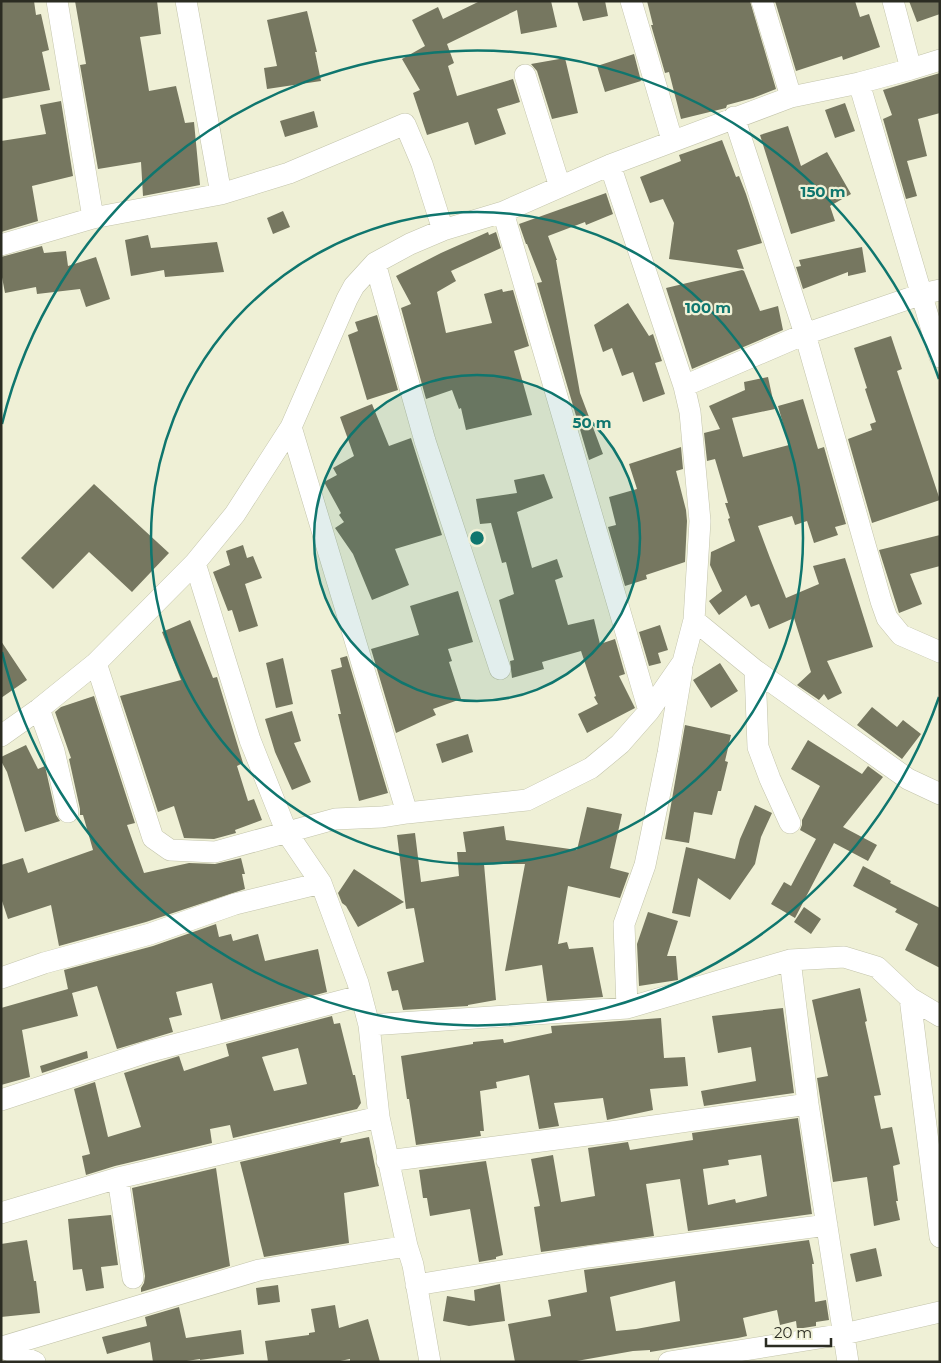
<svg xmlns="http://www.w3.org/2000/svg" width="941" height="1363" font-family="Montserrat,sans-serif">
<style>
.building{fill:#767760;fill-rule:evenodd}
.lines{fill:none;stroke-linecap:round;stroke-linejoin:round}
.minor-casing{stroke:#c3c4ab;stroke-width:22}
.minor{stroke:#fff;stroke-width:21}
.ring{fill:none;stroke:#0f766e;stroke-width:2.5}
.centre{fill:#0f766e;stroke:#eff0d6;stroke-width:2.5}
.ring-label{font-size:15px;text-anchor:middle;font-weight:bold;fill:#0f766e;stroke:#eff0d6;stroke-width:4.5;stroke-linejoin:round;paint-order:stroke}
</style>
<rect width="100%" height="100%" fill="#eff0d6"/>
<path class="building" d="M1,1H34L36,15L41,14L49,50L42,52L50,90L1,99Z
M75,1H157L161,34L140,37L149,91L176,86L185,123L194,122L200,185L143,196L141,162L98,169L80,65L86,64Z
M480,1H551L557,27L521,34L517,10L447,44L454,63L448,66L457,96L513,79L520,102L497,109L506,134L475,145L468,122L427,135L413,93L420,90L402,59L425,46L412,20L438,7L443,19Z
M577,1H605L608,16L583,21Z
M647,1H750L776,89L753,98L727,105L726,108L681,119L669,72L665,73L651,25H653Z
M775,1H855L860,17L869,14L880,47L843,60L842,56L796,71Z
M909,1H940V14L917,22Z
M307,11L317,52H315L321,81L267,89L264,68L277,66L267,20Z
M634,54L641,81L605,92L597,66Z
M565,58L578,113L552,119L537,71L531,64Z
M940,73V113L918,119L927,156L907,161L917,196L906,199L883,119L892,115L883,90Z
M61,101L73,176L32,186L38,221L1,232V141L46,134L40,105Z
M845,103L855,131L835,138L825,110Z
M314,111L318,127L285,137L280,121Z
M788,126L801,166L827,152L851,194L830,206L835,221L791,234L760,135Z
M722,140L736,177L739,176L746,194L762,243L737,250L744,269L669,259L674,223L663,199L650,203L640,177L681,161L679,155Z
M606,193L613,214L586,225L585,222L548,236L557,260H556L580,393L603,454L589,460L537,283L542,282L527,244H526L519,224Z
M283,211L290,227L273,234L267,218Z
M488,232L489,235L496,232L501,248L451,271L456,281L437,292L446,333L492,323L484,294L502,289L503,292L513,290L529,346L514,351L532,415L466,430L461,408L459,409L452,390L426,399L401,308L411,304L396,276L441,253Z
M148,235L151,248L217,242L224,272L165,277L164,270L131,276L125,240Z
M42,246L44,253L66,251L68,266L96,257L110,299L86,307L80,289L37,294L36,287L5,293L1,272V257Z
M862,247L866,272L848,276V272L803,289L796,267L801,266L799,260Z
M742,270L744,271L760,311L778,306L783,330L692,369L666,288Z
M628,303L649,336L653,334L662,361L655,363L665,394L643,402L633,372L622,376L612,348L603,352L594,325Z
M377,315L398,390L367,400L348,335L358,331L355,322Z
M891,336L902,369L897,371L940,500L872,523L848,439L872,430L870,424L876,422L865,389L867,388L854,348Z
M768,377L775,409L732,418L743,457L789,445L778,406L803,399L818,449L824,447L846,524L835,527L838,535L814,543L807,521L795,525L792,516L758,526L770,558L786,598L819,584L813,566L845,558L873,647L827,661L842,693L828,700L824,694L819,700L797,685L811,672L794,618L769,629L759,604L751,607L746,595L719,615L709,601L722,591L710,565L711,552L735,541L728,519L730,518L725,503H728L715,459L707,461L704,433L720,429L709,406L745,390L744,382Z
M372,404L389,446L411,438L442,535L395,549L409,585L372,600L353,554L335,528L344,522L339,515L341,513L324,482L337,475L333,468L354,456L340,417Z
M681,447L683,469L676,471L686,510L687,521L685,562L646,575L647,579L625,586L608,527L616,525L609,497L637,489L629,464Z
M544,474L553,498L517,512L532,568L557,559L563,577L555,580L568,625L594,619L600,644L615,639L625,674L619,676L635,708L587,733L578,714L598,704L594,697L596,696L581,651L542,662L544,669L512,678L510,661L514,660L499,600L514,594L506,562L502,563L491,523L480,524L476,499L517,493L514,480Z
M94,484L169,553L132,592L89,552L53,589L21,558Z
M940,535V566L910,574L922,604L899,613L879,550Z
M243,545L247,558L253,556L262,578L245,584L258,626L239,632L232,610L228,611L213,572L230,565L226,551Z
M458,591L473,642L448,649L452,661L449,662L461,699L433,709L436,715L396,733L371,649L419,635L410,606Z
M190,620L213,678L217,677L243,763L237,766L248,801L254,799L262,820L235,830L236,833L214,839L184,838L174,806L158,812L120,696L181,680L162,632Z
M660,625L668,650L658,653L661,663L649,666L639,632Z
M1,641L27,680L1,698Z
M347,656L388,793L359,801L338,714H341L331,670L342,667L340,658Z
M283,658L293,704L276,708L266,663Z
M720,663L738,691L711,708L693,680Z
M94,696L135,823L127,825L144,873L189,863L215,864L241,858L245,874H242L245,889L146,922L59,946L51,905L8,919L1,898V865L23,858L28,873L93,850L83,815H80V809L69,759L71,758L55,712L61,707Z
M872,707L897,727L903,720L921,734L902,759L857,725Z
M292,711L301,741L294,743L311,782L292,790L275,752L265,719Z
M685,725L731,735L725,761L728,762L721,791H718L712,815L694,812L689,843L665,839Z
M468,734L473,752L442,763L436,744Z
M808,740L862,774L868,766L883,777L843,827L877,845L868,861L834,843L795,918L771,904L784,882L791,886L816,839L800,830L802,825V820L820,786L791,769Z
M26,745L38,769L45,766L56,815L60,821L25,832L7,772L1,761V757Z
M755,805L772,813L761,837L755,864L730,900L698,878L690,917L672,913L686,847L735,859L740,839Z
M587,807L622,814L610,868L629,873L620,898L568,886L558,944L567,942L569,949L593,947L603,997L547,1001L542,965L505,971L525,864H484L496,1000L468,1005V1006L403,1010L398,990L392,991L387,972L424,962L414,908L406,909L397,835L415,833L421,882L459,876L457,852H466L463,832L504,826L506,840L577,850Z
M863,866L891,881L890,883L940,908V968L905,950L918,924L895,912L897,909L853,886Z
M354,869L404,902L358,927L346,906L342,903L338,893Z
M804,907L821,919L811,934L794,922Z
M648,912L678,921L667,956H676L678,980L639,986L637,944Z
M216,924L219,937L231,934L233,941L258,934L265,961L318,949L327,992L221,1020L212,983L176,992L182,1015L169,1018L173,1032L117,1049L97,986L72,993L78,1016L22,1030L30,1077L1,1085V1008L68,989L64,970L153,946Z
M860,988L867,1021L865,1022L881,1095L874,1096L881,1129L892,1127L900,1164L893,1166L898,1201H896L900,1220L874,1226L867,1177L833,1182L817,1078L828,1076L812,1000Z
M783,1008L794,1093L704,1106L701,1091L756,1081L751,1047L718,1053L712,1016Z
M332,1016L334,1024L340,1023L353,1075H355L361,1103L357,1109L233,1138L230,1125L210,1129L212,1143L115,1166L86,1175L82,1156L90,1154L74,1089L95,1082L108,1137L141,1127L124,1073L179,1056L184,1071L229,1056L226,1044ZM298,1048L307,1084L274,1091L262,1057Z
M661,1018L664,1058L685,1057L688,1086L650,1089L653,1110L607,1120L603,1098L554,1103L559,1126L539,1129L529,1075L496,1082L497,1088L480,1091L484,1131H480L481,1136L416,1145L409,1099H407L401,1056L473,1044V1042L503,1039L504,1043L552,1033L551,1026Z
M87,1051L88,1058L42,1073L40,1066Z
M798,1118L812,1214L688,1231L680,1179L646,1184L654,1236L541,1252L534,1207L540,1206L531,1159L553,1155L561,1202L595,1196L588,1148L628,1142L630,1150L693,1140L692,1133ZM761,1155L767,1196L736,1203L735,1199L708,1205L703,1169L729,1165L728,1160Z
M369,1137L379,1186L344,1193L349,1243L264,1257L240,1162L342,1138L340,1143Z
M486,1161L503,1255L496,1257V1259L479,1262L470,1209L430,1216L427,1198H423L419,1170Z
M216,1168L230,1266L141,1292V1288L144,1283L145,1276L132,1188Z
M111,1215L118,1265L101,1267L104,1288L86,1291L82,1269L73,1270L68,1219Z
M27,1240L34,1281H36L40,1313L1,1317V1244Z
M809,1240L814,1264H812L815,1302L826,1300L829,1320L816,1322V1326L797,1329L796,1321L780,1325L777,1310L743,1318L747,1336L738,1338L650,1352V1350L633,1351L571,1362H515L508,1324L551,1316L548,1300L587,1292L584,1270ZM675,1281L680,1321L636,1329L616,1331L610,1297Z
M876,1248L882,1276L856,1282L850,1254Z
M500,1284L505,1321L469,1326L443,1321L447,1296L475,1301L474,1290Z
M278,1285L280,1302L258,1305L256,1288Z
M335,1305L339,1328L368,1319L380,1362H350V1359L335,1362H268L265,1341L309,1335V1333L315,1332L311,1309Z
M179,1307L186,1338L241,1330L244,1354L200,1360V1359L180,1362H153L150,1342L107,1354L102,1337L147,1326L145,1317Z"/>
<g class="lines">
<g class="minor-casing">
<path id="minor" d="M57,1L93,218
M186,1L221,194
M631,1L672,140
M762,1L791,97
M893,1L911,69
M525,75L560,187
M859,83L940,357
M734,117L805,334L881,601L887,618L901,635L940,652
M503,212L649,711
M1,245L93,218L221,194L289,173L405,124L422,164L443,230
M375,263L425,441L500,669
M684,386L805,334L922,294L940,290
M291,427L407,813
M195,563L250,740L287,833L321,883L358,983L369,1025L379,1117L407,1246L413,1265L430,1362
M694,620L755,670L908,779L940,794
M96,663L153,838L170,850L215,852L335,819L382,817L407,813L527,800L591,768L620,744L649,711L683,662L694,620L700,521L690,412L684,386L610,165
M755,670L758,747L770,779L790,823
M39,709L54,751L68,812
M1,736L39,709L96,663L195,563L235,514L291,427L347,299L354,286L375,263L410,244L443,230L503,212L610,165L791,97L859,83L911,69L940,60
M790,960L808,1104L848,1362
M1,978L44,963L150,934L235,904L321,883
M910,998L940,1237
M627,1008L624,924L645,865L668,753L682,670
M369,1025L627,1008L790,960L844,957L877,967L910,998L940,1016
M1,1100L147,1052L360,996
M387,1161L611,1132L808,1104
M118,1178L133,1278
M1,1213L118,1178L379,1117
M416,1285L588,1257L827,1225
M1,1347L35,1362
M2,1347L259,1270L407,1246
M669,1362L844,1334L940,1312"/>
</g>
<use href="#minor" class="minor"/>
</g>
<circle cx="477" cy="538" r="163" fill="#0f766e" fill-opacity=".12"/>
<g class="ring">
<circle cx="477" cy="538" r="163"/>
<circle cx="477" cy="538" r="326"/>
<path d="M939 697A489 489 0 0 1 2 652M2 424A489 489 0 0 1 939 379"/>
</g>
<circle cx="477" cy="538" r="8" class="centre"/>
<g class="ring-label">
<text x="823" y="197">150 m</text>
<text x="708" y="313">100 m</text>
<text x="592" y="428">50 m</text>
</g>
<rect width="941" height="1363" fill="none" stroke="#2b2c22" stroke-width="5"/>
<path d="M766 1338v8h65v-8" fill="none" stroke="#2b2c22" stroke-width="2.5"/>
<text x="774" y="1338" font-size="15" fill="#2b2c22" stroke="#eff0d6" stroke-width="4" paint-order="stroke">20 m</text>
</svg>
